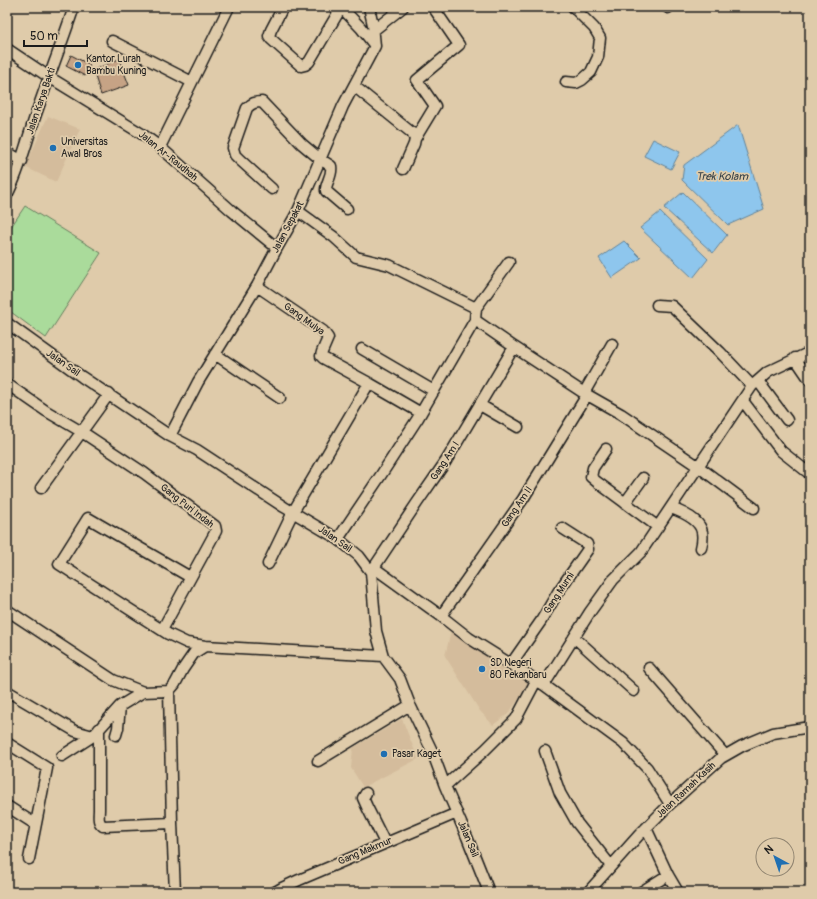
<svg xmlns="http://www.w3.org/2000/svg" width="817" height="899" font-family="Pangolin,sans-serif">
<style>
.built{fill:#d4bc9c}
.green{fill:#aadb9b;stroke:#637c5c}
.water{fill:#8ec6ed;stroke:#608299}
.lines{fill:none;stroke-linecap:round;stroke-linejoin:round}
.stream{stroke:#608299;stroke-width:2.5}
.building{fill:#c6a385;stroke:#1c1c1c}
.minor-casing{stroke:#1c1c1c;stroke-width:13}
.minor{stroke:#dfcbaa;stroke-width:10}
.poi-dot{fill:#1f6fb2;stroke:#dfcbaa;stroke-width:1.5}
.labels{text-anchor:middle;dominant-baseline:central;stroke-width:3.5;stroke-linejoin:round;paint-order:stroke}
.poi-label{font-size:10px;fill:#1c1c1c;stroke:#dfcbaa;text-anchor:start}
.street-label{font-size:10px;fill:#1c1c1c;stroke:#dfcbaa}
.water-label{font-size:11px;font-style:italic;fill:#333e46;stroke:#dfcbaa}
</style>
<rect width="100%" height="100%" fill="#dfcbaa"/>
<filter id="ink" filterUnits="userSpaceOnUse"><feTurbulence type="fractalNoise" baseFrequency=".025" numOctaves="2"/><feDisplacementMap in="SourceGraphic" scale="8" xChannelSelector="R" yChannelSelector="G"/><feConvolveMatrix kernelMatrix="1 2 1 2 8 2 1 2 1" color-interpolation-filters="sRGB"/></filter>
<g filter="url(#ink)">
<path class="built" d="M48,116L80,129L56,182L25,167Z
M451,631L531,682L508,714L493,725L480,711L445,656Z
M402,719L418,759L363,787L351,768L353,748Z"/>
<path class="green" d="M25,206L101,253L46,338L7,309V233Z"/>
<path class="water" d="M738,125L764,209L728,225L682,180L684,165Z
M653,139L680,152L671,169L644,156Z
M683,192L727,235L713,253L664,208Z
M660,212L708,259L693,278L640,228Z
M624,241L641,258L612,278L599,258Z"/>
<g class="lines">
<path class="stream" d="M7,43L42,66"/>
</g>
<path class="building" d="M71,55L90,65L85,76L66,66Z
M119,59L129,85L101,95L93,70Z"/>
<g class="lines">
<g class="minor-casing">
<path id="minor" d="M283,7L271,30L269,36L271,39L301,66L305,65L309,62L341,8
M341,7L361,28L375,46
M667,7L668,8
M374,30L403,7
M112,41L192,82
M7,49L49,77L142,134L160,147L232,211L277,248
M566,82L576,83L582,80L591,72L598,57L600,38L594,28L573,7
M354,86L412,133L415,139L414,144L403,169
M415,139L435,106L417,80L459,45L433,7
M160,147L229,7
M7,152L22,161
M272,189L240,160L235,155L233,148L247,108C252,103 255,102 262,102L302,144L320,159L331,166C333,176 325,183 326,191L347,209
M7,195C19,172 25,147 33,123C46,84 61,46 74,7
M298,211L334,237L356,257L389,265L476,308
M257,286L323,331L328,338L322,352L321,356L323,358L369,383L421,413
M657,305L672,306L720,352L752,386
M475,320L514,347L584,393L621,414L699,467L754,508
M7,323L82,377L170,436L197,450L284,507L338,539L359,556L371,572L376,631L383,656L400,679L410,705L432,751L445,786L467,837L489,892
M362,349L434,391
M215,354L280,398
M795,358L810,380
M758,381L787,420
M7,384L46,411L82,432L144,473L215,526L216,531L162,630
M584,393L612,344
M743,401L781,451L810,474
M480,405L518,427
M170,436L198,382L257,286L277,248L298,211L343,106L375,46L373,25L369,7
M606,449L593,468L591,477L597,482L658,527
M41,488L109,394
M625,503L643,478
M671,508C682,512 700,520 702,532C703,537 702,544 701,548
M338,539L381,475L418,418L475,320L476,308L509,262
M268,564L293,512L369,383
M373,567L441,616L469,638L544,685L623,743L647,768L670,804
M371,572L417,503L446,461L514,347
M190,577L88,518L59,564L168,634L187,643L205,646
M7,610L113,680L143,692L169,691L175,684L183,669L194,653L205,646L383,656
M441,616L523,499L587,395
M574,637L634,691
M511,664L541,621L558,592L588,549L587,544L562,528
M649,668L725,755
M544,685L590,612L613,580L641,552L752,386L768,372L810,352
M7,691L75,731L93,736L120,706L143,692
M169,691L172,823L175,892
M99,729V809C99,816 97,822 103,826L172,823
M116,735L118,728L120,706
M7,743L47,768L29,859
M545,751L560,793L577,823L611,866
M62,756L93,736
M318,761L410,705
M445,786L485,750L516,719L536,681
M366,793L363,798L367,807L385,843
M7,806L35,824
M646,828L668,875
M275,892L282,888L299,880L457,813
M588,892L639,835L670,804L721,758L742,746L773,733L810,727
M641,892L668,875L678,892"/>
</g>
<use href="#minor" class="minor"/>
</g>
</g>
<g class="poi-dot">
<circle cx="78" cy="65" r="4"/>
<circle cx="53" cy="148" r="4"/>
<circle cx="482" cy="669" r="4"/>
<circle cx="384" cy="754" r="4"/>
</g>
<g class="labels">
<g class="poi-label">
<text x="86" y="59">Kantor Lurah<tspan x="86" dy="12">Bambu Kuning</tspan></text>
<text x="61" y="142">Universitas<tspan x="61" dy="12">Awal Bros</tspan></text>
<text x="490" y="663">SD Negeri<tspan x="490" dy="12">80 Pekanbaru</tspan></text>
<text x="392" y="754">Pasar Kaget</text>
</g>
<g class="street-label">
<text transform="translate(41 101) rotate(-71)">Jalan Karya Bakti</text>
<text transform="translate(168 156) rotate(39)">Jalan Ar-Raudhah</text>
<text transform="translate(288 227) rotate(-62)">Jalan Sepakat</text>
<text transform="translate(304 319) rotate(36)">Gang Mulya</text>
<text transform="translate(63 363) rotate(35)">Jalan Sail</text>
<text transform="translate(445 461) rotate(-57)">Gang Am I</text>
<text transform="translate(187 506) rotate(38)">Gang Puri Indah</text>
<text transform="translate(517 507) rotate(-56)">Gang Am II</text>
<text transform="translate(335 539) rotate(35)">Jalan Sail</text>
<text transform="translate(559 593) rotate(-57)">Gang Murni</text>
<text transform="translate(686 790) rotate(-43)">Jalan Ramah Kasih</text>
<text transform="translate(468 839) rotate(67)">Jalan Sail</text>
<text transform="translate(365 851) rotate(-23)">Gang Makmur</text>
</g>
<g class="water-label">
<text x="722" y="176">Trek Kolam</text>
</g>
</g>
<rect width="817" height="899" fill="none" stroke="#dfcbaa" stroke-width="24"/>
<rect x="12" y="12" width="793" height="875" fill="none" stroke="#1c1c1c" stroke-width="1.5" filter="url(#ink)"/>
<g transform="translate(775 857) rotate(320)"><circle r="19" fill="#dfcbaa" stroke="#918571"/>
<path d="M0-3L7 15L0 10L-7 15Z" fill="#1f6fb2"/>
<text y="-6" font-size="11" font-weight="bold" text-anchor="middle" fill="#1c1c1c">N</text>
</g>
<path d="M24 40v6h63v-6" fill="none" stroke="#1c1c1c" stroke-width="2"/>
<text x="30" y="40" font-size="12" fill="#1c1c1c" stroke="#dfcbaa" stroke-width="3" paint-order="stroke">50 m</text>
</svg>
